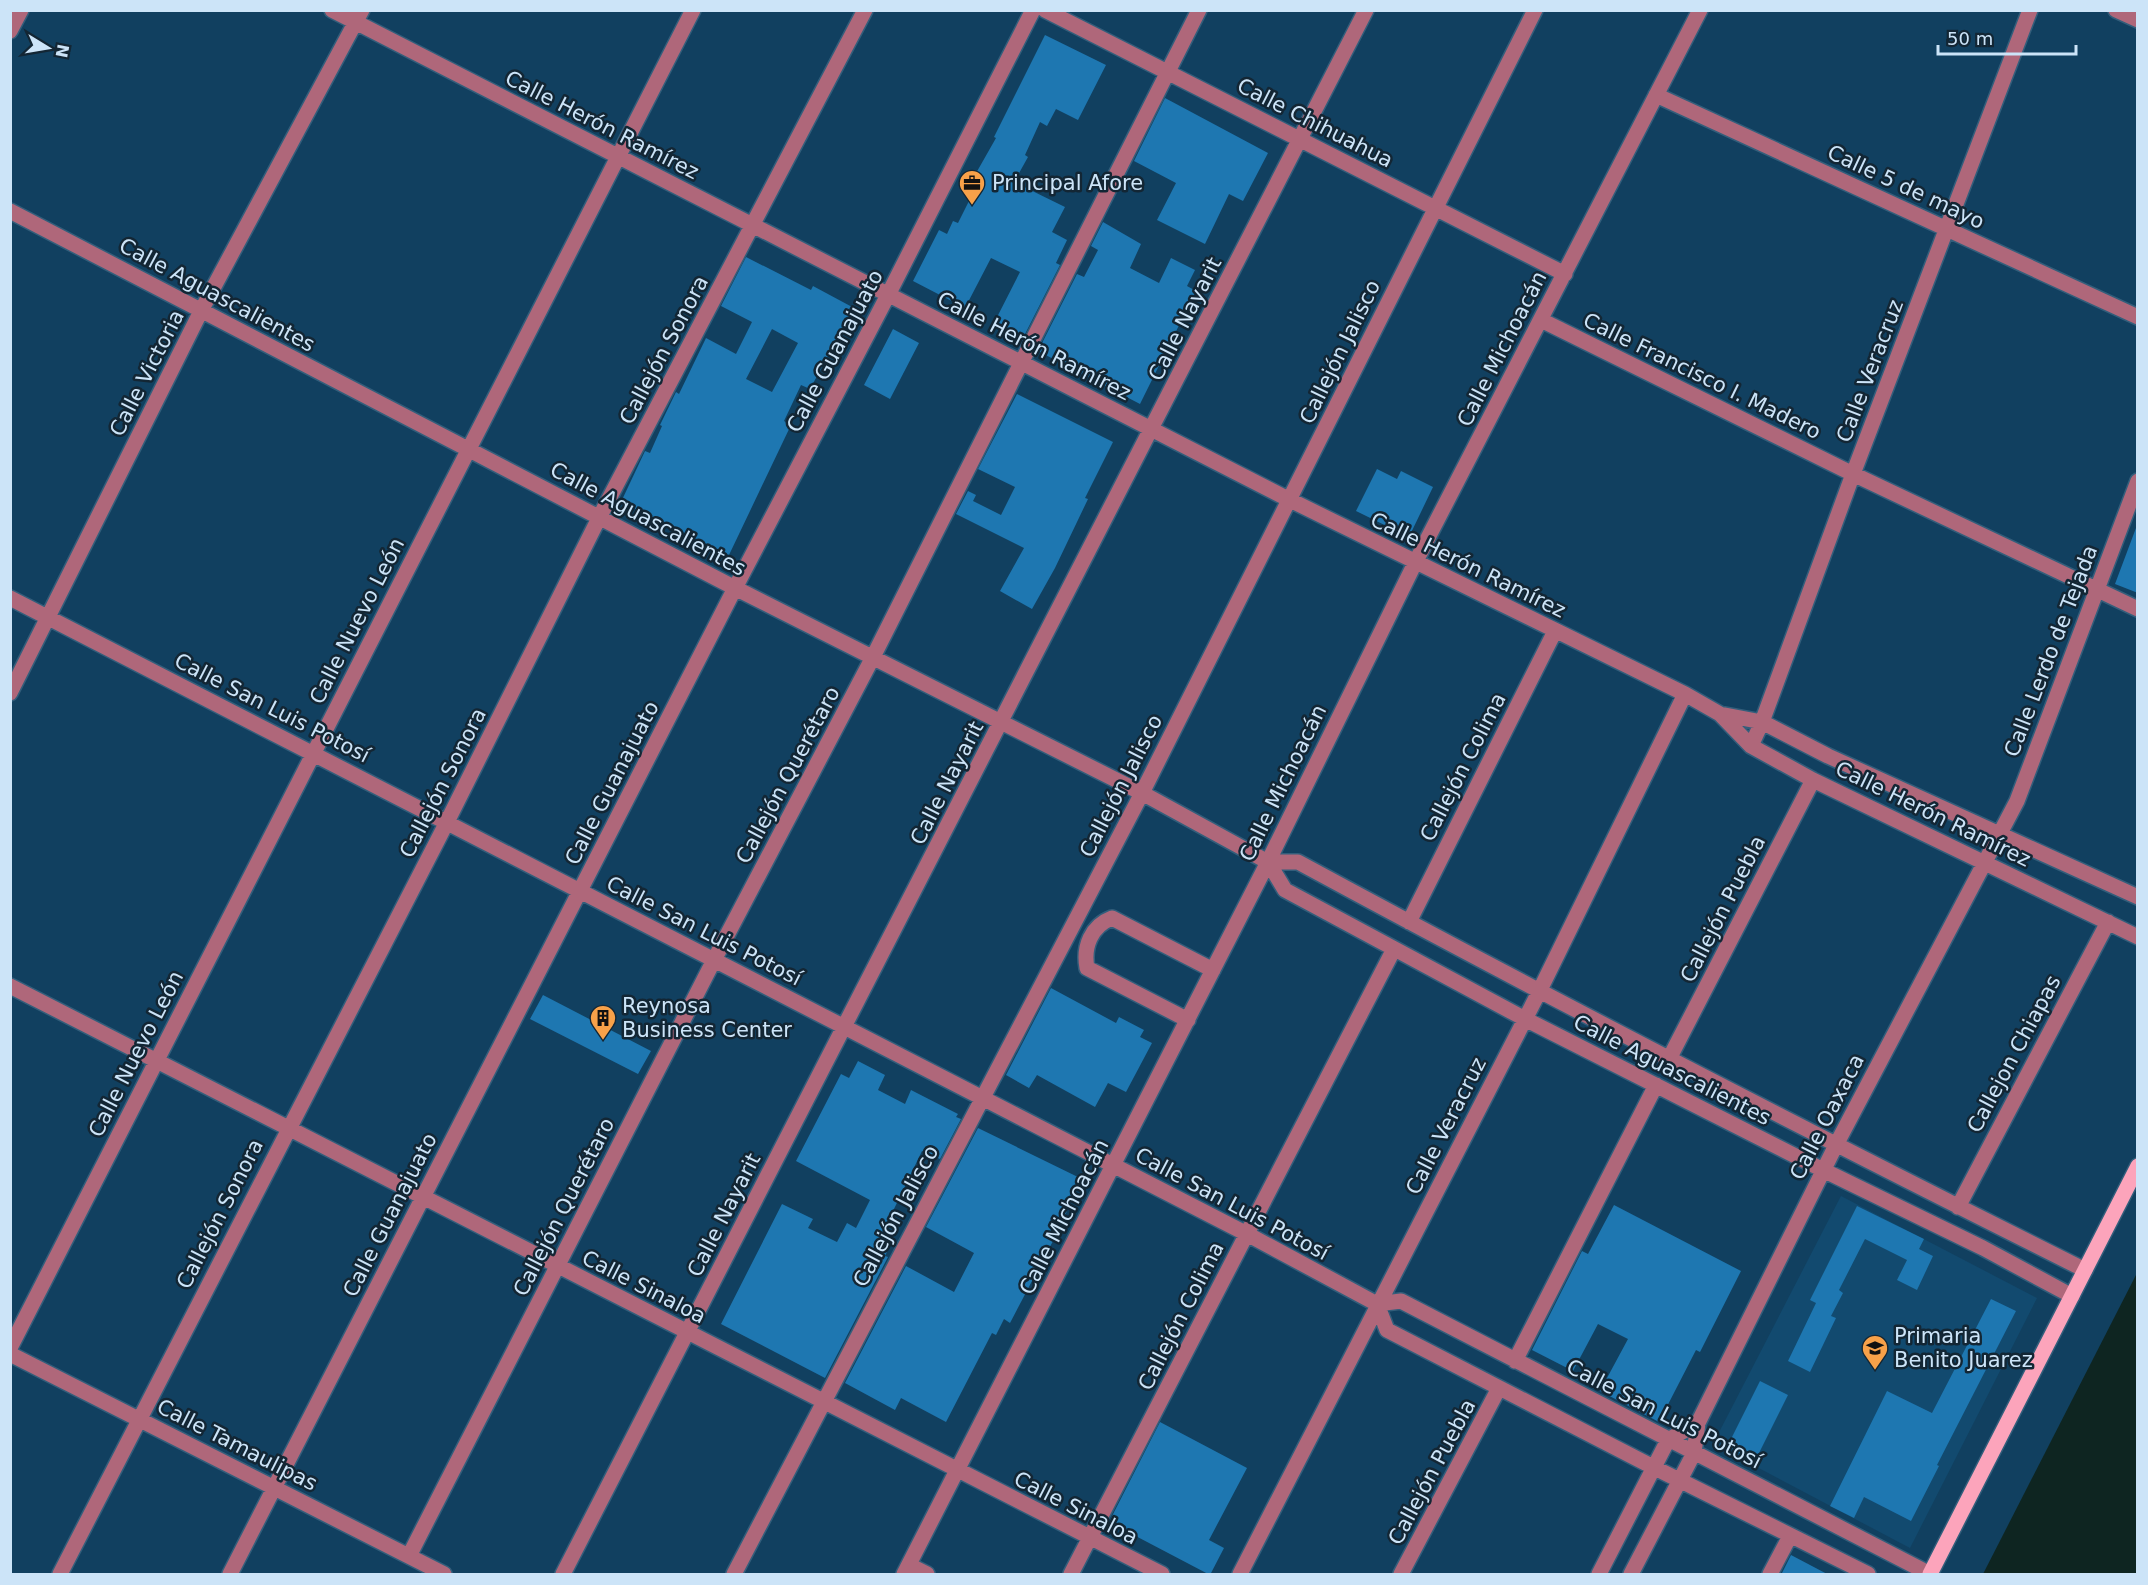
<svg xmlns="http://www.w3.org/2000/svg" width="2148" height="1585" font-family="'DejaVu Sans',sans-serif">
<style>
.built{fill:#124a6f}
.water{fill:#0e2521}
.building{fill:#1e77b1;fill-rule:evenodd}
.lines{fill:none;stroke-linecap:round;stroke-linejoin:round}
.minor-casing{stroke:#335e7b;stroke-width:18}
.major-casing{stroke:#335e7b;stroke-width:18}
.minor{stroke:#af677a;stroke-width:15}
.major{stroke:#fca4bb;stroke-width:15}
.labels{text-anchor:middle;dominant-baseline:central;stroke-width:5;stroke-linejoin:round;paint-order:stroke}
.street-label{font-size:21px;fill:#cce4f8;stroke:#132634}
.poi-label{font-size:21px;fill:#cce4f8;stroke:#132634;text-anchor:start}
</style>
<rect width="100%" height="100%" fill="#114060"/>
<path class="built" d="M1841,1196L2037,1298L1910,1548L1713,1444Z"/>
<path class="water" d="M2137,1273V1574H1983Z"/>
<path class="building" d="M1045,35L1106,65L1078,120L1056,109L1047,126L1040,122L1025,155L1028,157L1014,182L1065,207L1052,232L1067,240L1056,263L1060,265L1022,340L993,325L1020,272L991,258L965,308L913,281L939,230L947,234L953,221L958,223L977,185L971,182L996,138L994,137Z
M1165,98L1268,153L1243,201L1229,194L1205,244L1157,220L1176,183L1134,161Z
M1103,222L1141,244L1130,268L1159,283L1171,258L1195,270L1187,286L1196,291L1140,404L1038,351L1077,274L1084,277L1098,250L1091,246Z
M746,257L811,290L813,286L854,308L810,389L801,385L784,421L791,425L729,555L621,502L645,451L650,453L662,426L660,425L676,392L679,394L706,338L736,354L752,322L721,306ZM772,329L798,343L772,392L746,379Z
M893,329L919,343L890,399L864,385Z
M1017,394L1113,442L1085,498L1088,499L1055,568L1032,609L1000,591L1024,548L956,514L968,491L976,495L973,501L1001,515L1015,487L978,469Z
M1377,469L1397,479L1401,471L1433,487L1409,537L1356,511Z
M2136,528H2138V593L2115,584Z
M1051,988L1116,1023L1119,1017L1144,1030L1140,1037L1152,1043L1126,1092L1108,1083L1095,1107L1037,1075L1029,1088L1006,1075Z
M543,995L651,1051L638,1074L530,1019Z
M858,1061L885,1075L878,1090L905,1104L911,1090L958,1114L956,1117L961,1119L940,1159L922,1151L879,1240L890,1246L885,1256L888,1257L825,1378L721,1324L782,1204L813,1219L808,1228L837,1242L847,1223L856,1228L870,1200L796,1161L841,1074L849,1078Z
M978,1128L1082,1179L1053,1241L1010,1323L1004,1319L996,1335L992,1333L946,1422L901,1398L895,1410L845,1383L906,1266L954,1292L974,1253L926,1227Z
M1614,1205L1741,1271L1700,1352L1696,1350L1659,1422L1600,1391L1628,1339L1598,1324L1573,1371L1532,1350L1582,1251L1588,1254Z
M1857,1206L1924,1239L1919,1249L1933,1256L1917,1290L1897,1280L1907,1260L1865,1239L1839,1290L1843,1293L1831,1316L1836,1318L1810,1372L1788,1361L1816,1303L1810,1300Z
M1991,1299L2016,1311L1937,1465L1939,1466L1911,1521L1864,1497L1854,1518L1830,1506L1887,1391L1932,1413Z
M1760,1381L1788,1395L1755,1461L1727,1447Z
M1160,1422L1247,1468L1209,1540L1224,1548L1210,1575L1109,1522Z
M1791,1555L1829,1575H1781Z"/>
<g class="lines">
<g class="minor-casing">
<path id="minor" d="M332,10L1290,500L1685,694L1720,714L1751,746L1813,780L2138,937
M1045,10L1565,274
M2116,10L2138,20
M10,31L21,10
M1656,95L2138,317
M10,211L735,588L1142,793L1268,862H1298C1558,1003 1821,1138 2085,1270
M1541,320L1853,474L2138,609
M10,598L1247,1234L1377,1304L1401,1301L1930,1574
M10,693L202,309L362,10
M1720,714L1762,722L1828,756L2138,897
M1751,746L1762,722L1853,474L2030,10
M1268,862L1285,890L1525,1019L1823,1170L1983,1248L2072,1296
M1409,922L1555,631
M10,986L1162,1574
M1188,1020L1087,968C1083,947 1091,926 1112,918L1213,970
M1669,1059L1813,780
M1958,1207L2108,922
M1377,1304L1387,1330L1655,1468L1868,1574
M10,1348L693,10
M10,1354L444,1574
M1515,1361L1656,1085
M409,1556L714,960L873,657L1199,10
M909,1565L927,1574
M60,1574L447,822L600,516L865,10
M230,1574L735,588L888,295L1033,10
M563,1574L1366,10
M734,1574L1142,793L1535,10
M904,1574L1268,862L1415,563L1700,10
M1071,1574L1394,949
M1240,1574L1539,992L1685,694
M1401,1574L1499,1388
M1599,1574L1668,1440L1698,1423
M1631,1574L1694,1453L1698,1423L1836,1145L2017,801L2138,481
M1770,1574L1790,1536"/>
</g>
<g class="major-casing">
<path id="major" d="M1930,1574L2138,1166"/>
</g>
<use href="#minor" class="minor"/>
<use href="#major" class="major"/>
</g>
<defs>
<g id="office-pin" transform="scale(1.35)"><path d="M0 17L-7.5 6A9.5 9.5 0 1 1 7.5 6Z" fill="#f7a149" stroke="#132634"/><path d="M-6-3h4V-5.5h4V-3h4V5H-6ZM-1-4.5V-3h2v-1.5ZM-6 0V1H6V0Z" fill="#111"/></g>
<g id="building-pin" transform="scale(1.35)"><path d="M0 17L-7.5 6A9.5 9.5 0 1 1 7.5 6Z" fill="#f7a149" stroke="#132634"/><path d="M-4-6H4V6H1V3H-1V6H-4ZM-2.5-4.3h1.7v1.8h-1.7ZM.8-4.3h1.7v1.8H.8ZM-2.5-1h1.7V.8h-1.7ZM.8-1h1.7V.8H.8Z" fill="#111"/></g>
<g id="school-pin" transform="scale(1.35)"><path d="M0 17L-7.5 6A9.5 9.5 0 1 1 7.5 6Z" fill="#f7a149" stroke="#132634"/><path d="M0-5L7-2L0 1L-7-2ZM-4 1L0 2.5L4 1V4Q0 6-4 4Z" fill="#111"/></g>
</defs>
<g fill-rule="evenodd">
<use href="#office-pin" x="972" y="183"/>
<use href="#building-pin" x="603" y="1018"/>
<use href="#school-pin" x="1875" y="1348"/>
</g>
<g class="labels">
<g class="street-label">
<text transform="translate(1315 123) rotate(27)">Calle Chihuahua</text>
<text transform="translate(602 125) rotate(27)">Calle Herón Ramírez</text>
<text transform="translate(1906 187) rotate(25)">Calle 5 de mayo</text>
<text transform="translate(217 295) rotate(28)">Calle Aguascalientes</text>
<text transform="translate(1185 319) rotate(-63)">Calle Nayarit</text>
<text transform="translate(1034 346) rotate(27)">Calle Herón Ramírez</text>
<text transform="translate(1502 349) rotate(-63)">Calle Michoacán</text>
<text transform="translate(664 350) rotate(-62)">Callejón Sonora</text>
<text transform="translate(835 351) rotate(-62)">Calle Guanajuato</text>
<text transform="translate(1340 352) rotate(-64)">Callejón Jalisco</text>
<text transform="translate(1870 371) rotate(-69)">Calle Veracruz</text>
<text transform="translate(147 373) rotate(-63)">Calle Victoria</text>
<text transform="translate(1702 376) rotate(26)">Calle Francisco I. Madero</text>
<text transform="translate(648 519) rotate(28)">Calle Aguascalientes</text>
<text transform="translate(1468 565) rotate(26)">Calle Herón Ramírez</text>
<text transform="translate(357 621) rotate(-63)">Calle Nuevo León</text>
<text transform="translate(2051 651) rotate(-69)">Calle Lerdo de Tejada</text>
<text transform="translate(272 708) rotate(27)">Calle San Luis Potosí</text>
<text transform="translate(1463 767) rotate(-63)">Callejón Colima</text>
<text transform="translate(788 775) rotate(-62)">Callejón Querétaro</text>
<text transform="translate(443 783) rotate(-63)">Callejón Sonora</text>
<text transform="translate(612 783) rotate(-63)">Calle Guanajuato</text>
<text transform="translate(947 783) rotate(-63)">Calle Nayarit</text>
<text transform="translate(1283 783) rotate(-64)">Calle Michoacán</text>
<text transform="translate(1121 786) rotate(-63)">Callejón Jalisco</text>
<text transform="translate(1933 814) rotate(26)">Calle Herón Ramírez</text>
<text transform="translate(1723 909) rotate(-63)">Callejón Puebla</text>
<text transform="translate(704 931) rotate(27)">Calle San Luis Potosí</text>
<text transform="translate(136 1054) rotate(-63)">Calle Nuevo León</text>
<text transform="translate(2014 1054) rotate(-62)">Callejon Chiapas</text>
<text transform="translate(1672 1070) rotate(27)">Calle Aguascalientes</text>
<text transform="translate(1827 1117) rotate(-63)">Calle Oaxaca</text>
<text transform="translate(1446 1126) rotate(-63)">Calle Veracruz</text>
<text transform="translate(1232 1204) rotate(28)">Calle San Luis Potosí</text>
<text transform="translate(564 1207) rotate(-63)">Callejón Querétaro</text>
<text transform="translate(220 1214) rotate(-63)">Callejón Sonora</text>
<text transform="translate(390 1215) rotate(-63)">Calle Guanajuato</text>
<text transform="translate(724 1215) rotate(-63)">Calle Nayarit</text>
<text transform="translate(896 1216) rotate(-62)">Callejón Jalisco</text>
<text transform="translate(1064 1217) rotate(-63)">Calle Michoacán</text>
<text transform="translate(644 1287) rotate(27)">Calle Sinaloa</text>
<text transform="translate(1181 1316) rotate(-63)">Callejón Colima</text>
<text transform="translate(1664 1414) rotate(27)">Calle San Luis Potosí</text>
<text transform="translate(237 1445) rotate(27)">Calle Tamaulipas</text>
<text transform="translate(1432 1472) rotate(-62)">Callejón Puebla</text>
<text transform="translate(1076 1508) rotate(27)">Calle Sinaloa</text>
</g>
<g class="poi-label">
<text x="992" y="183">Principal Afore</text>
<text x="622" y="1006">Reynosa<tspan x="622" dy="24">Business Center</tspan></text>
<text x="1894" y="1336">Primaria<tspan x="1894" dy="24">Benito Juarez</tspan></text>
</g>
</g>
<rect width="2148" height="1585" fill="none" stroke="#cce4f8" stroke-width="24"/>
<g transform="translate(48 48) rotate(101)" stroke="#132634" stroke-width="4.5" paint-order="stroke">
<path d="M0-4.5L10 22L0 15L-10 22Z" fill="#cce4f8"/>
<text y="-9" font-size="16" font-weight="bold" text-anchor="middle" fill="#cce4f8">N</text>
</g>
<path d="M1938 45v9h138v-9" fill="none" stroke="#cce4f8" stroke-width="3"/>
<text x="1947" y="45" font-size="18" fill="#cce4f8" stroke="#132634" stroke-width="4.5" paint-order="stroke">50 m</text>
</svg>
